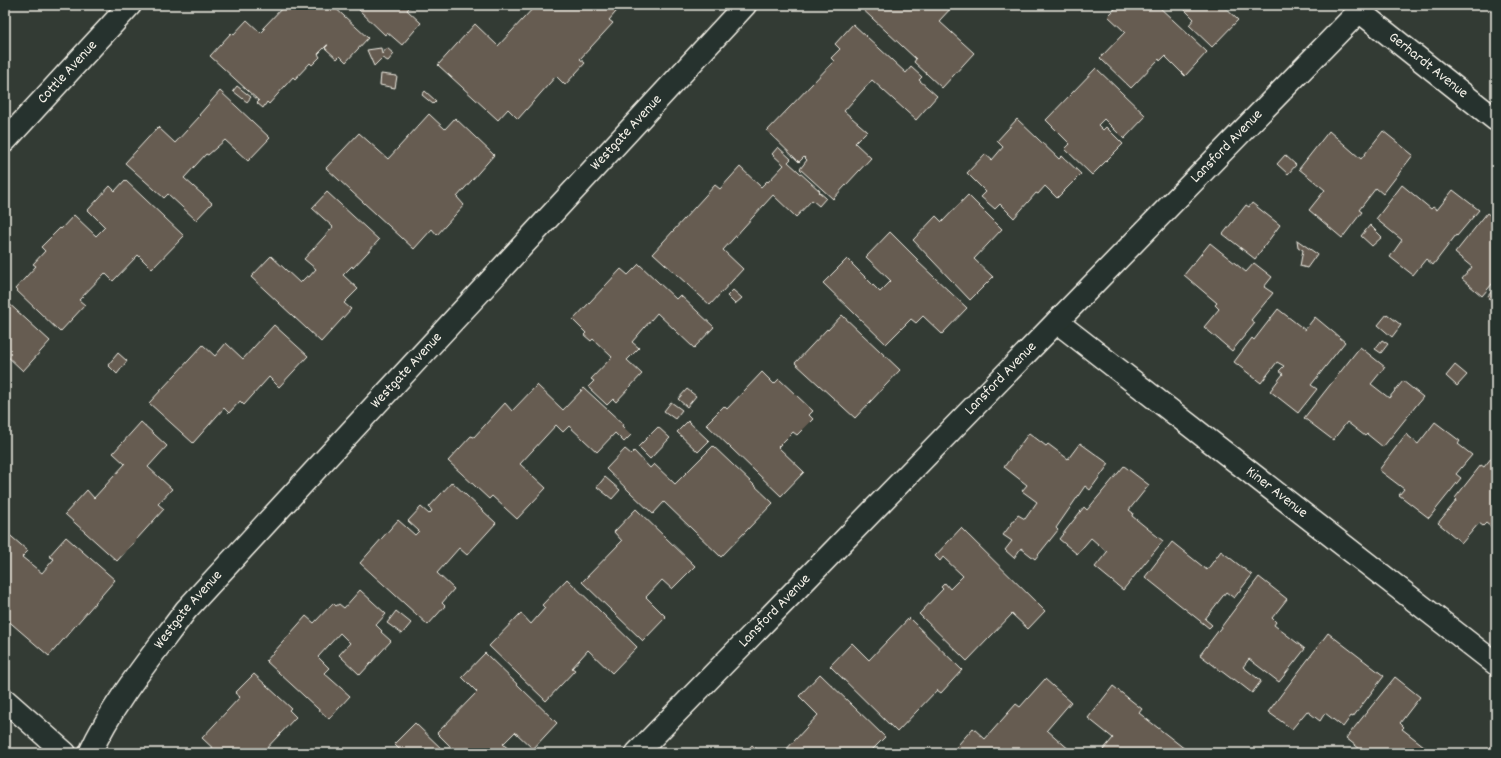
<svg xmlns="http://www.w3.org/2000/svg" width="1501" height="758" font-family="Dekko,sans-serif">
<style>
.building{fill:#665c51;stroke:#f4f1e8}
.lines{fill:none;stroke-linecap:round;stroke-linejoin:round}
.street-casing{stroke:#f4f1e8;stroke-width:25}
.street{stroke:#26332d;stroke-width:22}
.labels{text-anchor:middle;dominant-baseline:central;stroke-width:3;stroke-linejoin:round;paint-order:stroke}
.street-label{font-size:15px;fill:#f4f1e8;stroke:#26332d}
</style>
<rect width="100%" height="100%" fill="#333b34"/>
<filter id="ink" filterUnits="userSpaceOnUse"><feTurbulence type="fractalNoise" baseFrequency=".025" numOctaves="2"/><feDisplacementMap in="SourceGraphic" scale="8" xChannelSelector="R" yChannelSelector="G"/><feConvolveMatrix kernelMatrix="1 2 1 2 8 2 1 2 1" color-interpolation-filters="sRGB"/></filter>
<g filter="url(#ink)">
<path class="building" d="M285,5H332L368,38L346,62L340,56L337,59L325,48L328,45H327L318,54L320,57L312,65L310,63L295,79L293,77L269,104L267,102L263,108L257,103L259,101L210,56L231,33L233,35L247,20L261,33L265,29L263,28Z
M364,5H412L407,10L421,23L402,45L387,32L385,35L359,10Z
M536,5H629L625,10L621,6L609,20L613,23L580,59L585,63L565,85L556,76L518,119L508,109L498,120L438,65L475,24L498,46Z
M858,5H954L939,21L974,53L942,88L914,62L916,59Z
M1119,5H1157L1207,52L1185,76L1165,56L1160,61L1159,59L1131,88L1100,58L1125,32L1108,16Z
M1180,5H1222L1238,20L1212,47L1189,25L1194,19Z
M853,24L906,73L911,67L922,77L919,80L937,96L916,120L872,80L844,111L867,131L855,143L871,158L833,199L800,169L807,160L804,157L799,162L767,131L834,61L831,58L840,49L835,44Z
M381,48L382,54L387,48L394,54L388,61L382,58L374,66L367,50Z
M1096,68L1146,116L1124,139L1104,119L1098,125L1103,130L1106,127L1123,144L1092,175L1065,149L1070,144L1046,120Z
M381,74L397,76L395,88L380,85Z
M237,86L251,97L247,102L233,91Z
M220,91L270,138L248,161L225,140L208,155L206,154L184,178L212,203L196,220L168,194L164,198L125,163L158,127L175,143L200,116L199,115Z
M425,91L436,101L433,104L422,95Z
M429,114L445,129L455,118L494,155L457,197L464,205L437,235L432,229L414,249L326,168L359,133L388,159Z
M1017,119L1059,159L1062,156L1081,174L1057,198L1045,186L1038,194L1036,193L1014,218L1000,204L995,209L981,197L986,192L967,173L985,154L992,160L1003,147L997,141Z
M1329,131L1361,159L1383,131L1413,155L1383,194L1376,188L1359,210L1362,212L1342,238L1309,210L1325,190L1299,169Z
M778,147L791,159L788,162L820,191L819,192L826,198L819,206L812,200L796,217L773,195L723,250L743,269L710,305L653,253L715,185L720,189L740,167L761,187L767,181L768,182L784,165L772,154Z
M1285,155L1296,165L1288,174L1277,164Z
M125,180L184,236L152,269L138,255L113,281L105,273L79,300L85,305L60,332L15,289L36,266L33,264L45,251L41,247L60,228L61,229L74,215L96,236L105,227L88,210L110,186L115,191Z
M1402,185L1431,209L1433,207L1437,210L1453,190L1479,210L1457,236L1456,235L1433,265L1426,259L1413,275L1390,257L1402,240L1376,219Z
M327,192L379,240L353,268L352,266L343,275L358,289L344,303L351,309L321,342L251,277L271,256L300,283L307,276L309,277L316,269L304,259L333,227L312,208Z
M968,195L1002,229L974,259L993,277L970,300L913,240L936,216L942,222Z
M1252,203L1280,225L1255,259L1223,234L1246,205L1249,207Z
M1487,213L1496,220V286L1493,283L1482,296L1462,279L1472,267L1455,253Z
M1370,225L1382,237L1372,246L1361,236Z
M890,232L918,260L917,261L967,308L942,334L923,316L916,323L911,319L886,344L823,283L847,259L880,292L891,281L866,257Z
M1297,240L1317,254L1307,268L1300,266L1303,250L1298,247Z
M1210,243L1246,272L1254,263L1272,277L1264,287L1273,293L1251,320L1255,323L1232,351L1204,327L1219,309L1215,305L1217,303L1184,275Z
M639,264L676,299L680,295L714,327L694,348L657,313L632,342L639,348L627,360L642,374L616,402L613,399L607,405L588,387L594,381L591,379L612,357L593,339L591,341L584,335L586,333L573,320L621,269L628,275Z
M733,290L742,298L735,304L727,296Z
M1493,290L1496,292V305L1487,297Z
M5,300L50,341L23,371L5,354Z
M1278,309L1305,330L1315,317L1345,342L1311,385L1317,389L1298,413L1270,391L1283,374L1279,371L1284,366L1277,362L1261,383L1234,362L1252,338L1254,340Z
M1387,314L1401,325L1392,337L1378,325Z
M842,315L900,370L855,418L795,363L827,329L828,330Z
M274,325L308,356L279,387L269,377L244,405L240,401L229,413L224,408L193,443L149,403L203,345L215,356L226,343L243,359Z
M1382,340L1388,344L1381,353L1375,349Z
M1360,347L1385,367L1371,384L1389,398L1403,381L1423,397L1383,447L1367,434L1365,436L1347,422L1333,440L1304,418Z
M118,353L127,361L117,374L108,365Z
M1455,365L1467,375L1457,386L1446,376Z
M762,372L774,384L779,379L813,411L809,415L813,419L797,435L793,432L778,447L804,472L781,496L706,424L724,406L727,409Z
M537,385L563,410L584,388L623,424L622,426L631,435L624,442L615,433L597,452L569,426L563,432L556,425L520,464L546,488L517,519L492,496L489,499L448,461L471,436L474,437L505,403L512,411Z
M687,389L696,396L687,407L678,399Z
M671,402L682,410L675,419L664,411Z
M688,421L709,441L698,452L677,432Z
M141,422L167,446L148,467L172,489L158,504L164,509L117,561L65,514L87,490L94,498L125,464L113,453Z
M1435,422L1460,441L1458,444L1472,455L1456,474L1461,478L1429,518L1399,495L1404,489L1379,470L1406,434L1418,444Z
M658,427L670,438L650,459L638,447Z
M1029,433L1046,446L1048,444L1068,459L1080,443L1109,464L1090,490L1085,486L1056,528L1058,530L1035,559L1021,548L1014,558L1005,550L1012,541L1003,535L1018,515L1025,519L1037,502L1022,491L1027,485L1004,467Z
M713,446L773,503L721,557L664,502L653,514L606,469L625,449L631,454L634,451L650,468L654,464L675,484Z
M1496,452V531L1486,523L1483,526L1479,523L1462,543L1438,523L1457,500L1455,498L1481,465L1484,467Z
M1124,466L1149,485L1129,510L1133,513L1132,516L1163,541L1123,590L1095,567L1107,552L1091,538L1077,554L1059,539L1084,507L1087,510Z
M605,477L620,490L612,499L597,487Z
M452,482L496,523L467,555L459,548L437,573L454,589L442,603L445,606L428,625L360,563L398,520L415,535L419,531L408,521L421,507L429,514L432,511L429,507Z
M636,509L695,566L672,589L662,580L646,597L666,617L643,641L582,582L622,541L614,532Z
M961,528L1045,611L1028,629L1012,614L967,661L919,614L943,589L941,587L945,583L950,589L963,576L943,557L940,561L935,556Z
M5,531L28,551L22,557L42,573L54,559L49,556L66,537L115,580L49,656L5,618Z
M1172,542L1207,570L1221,551L1252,575L1234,598L1226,592L1205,619L1212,625L1209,628L1145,577Z
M1259,577L1287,599L1272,618L1276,622L1274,625L1305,649L1279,682L1249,659L1243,667L1261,681L1252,693L1234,679L1233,680L1200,655Z
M567,579L637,647L612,673L588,650L572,668L575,670L546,701L489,646L521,613L531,624L545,608L542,605Z
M360,590L386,614L376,625L382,631L381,632L391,641L360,675L339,655L350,643L340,633L318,657L329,668L324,673L350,696L329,719L266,661L306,616L314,623L333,603L336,606L339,604L344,608Z
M396,611L411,623L402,634L387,623Z
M909,618L962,670L941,693L937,690L897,732L830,666L852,643L869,660Z
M1328,633L1384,676L1353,717L1351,716L1343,727L1325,713L1320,721L1307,711L1292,729L1268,712Z
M485,653L557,723L533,749L515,732L503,744L513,753H457L437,733L477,692L462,677Z
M254,674L291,708L289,710L296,717L262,753H218L202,738L240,697L235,693Z
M820,674L885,737L869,753H783L818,715L799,696Z
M1395,677L1420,697L1400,723L1404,727L1402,729L1433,753H1365L1346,738Z
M1045,679L1071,702L1047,730L1071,751L1069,753H951L973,728L985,739L1016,704L1020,707Z
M1113,686L1142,709L1139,713L1190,753H1106L1103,750L1113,738L1088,718Z
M415,723L446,753H403L394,744Z
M752,745L761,753H745Z"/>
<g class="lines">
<g class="street-casing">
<g id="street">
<path id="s1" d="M1359,11L1496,120"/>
<path id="s2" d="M5,141L130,5"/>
<path id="s3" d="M1057,322L1496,664"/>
<path d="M5,700L65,753"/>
<path id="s4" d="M90,753C114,701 152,656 186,610L745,5"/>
<path id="s5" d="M637,753L1365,5"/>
</g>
</g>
<use href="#street" class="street"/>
</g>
</g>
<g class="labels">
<g class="street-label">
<text stroke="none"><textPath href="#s1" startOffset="88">Gerhardt Avenue</textPath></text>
<text stroke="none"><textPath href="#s2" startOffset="93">Cottle Avenue</textPath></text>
<text stroke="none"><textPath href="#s4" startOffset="822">Westgate Avenue</textPath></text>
<text stroke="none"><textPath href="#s5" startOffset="846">Lansford Avenue</textPath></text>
<text stroke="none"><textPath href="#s4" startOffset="498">Westgate Avenue</textPath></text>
<text stroke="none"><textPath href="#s5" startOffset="522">Lansford Avenue</textPath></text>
<text stroke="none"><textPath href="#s3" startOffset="278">Kiner Avenue</textPath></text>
<text stroke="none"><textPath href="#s4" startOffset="174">Westgate Avenue</textPath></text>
<text stroke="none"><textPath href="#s5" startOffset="198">Lansford Avenue</textPath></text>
</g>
</g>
<rect width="1501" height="758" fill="none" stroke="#26332d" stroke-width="20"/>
<rect x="10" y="10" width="1481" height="738" fill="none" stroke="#f4f1e8" stroke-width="1.5" filter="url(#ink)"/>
</svg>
